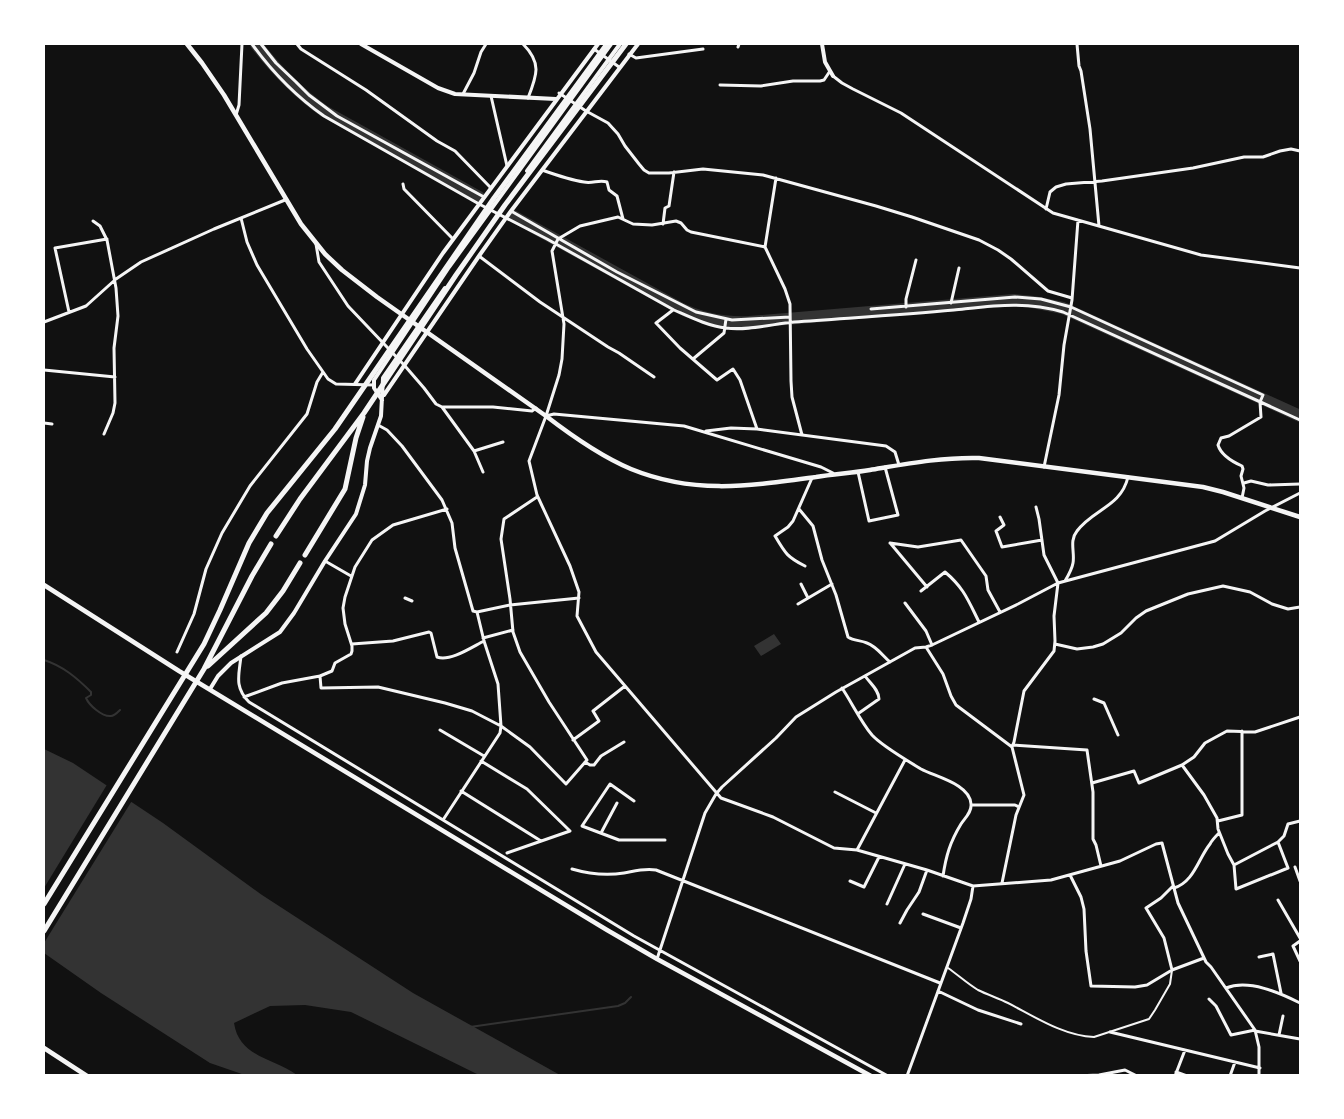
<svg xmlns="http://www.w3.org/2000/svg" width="1344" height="1119" font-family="'Varela Round',sans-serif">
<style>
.water{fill:#333}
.pier{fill:#111}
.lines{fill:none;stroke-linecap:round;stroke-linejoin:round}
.stream{stroke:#333;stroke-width:2}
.river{stroke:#333;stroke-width:12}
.pedestrian{stroke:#f5f5f5;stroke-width:2}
.minor{stroke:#f5f5f5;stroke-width:3}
.tertiary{stroke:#f5f5f5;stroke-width:4}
.primary{stroke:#f5f5f5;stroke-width:4.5}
.trunk{stroke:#f5f5f5;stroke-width:4.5}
.motorway{stroke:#f5f5f5;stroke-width:5}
</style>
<rect width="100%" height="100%" fill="#111"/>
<path class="water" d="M774,634L781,644L761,656L754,646Z
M44,749L73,763L163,823L262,895L413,993L560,1075H479L351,1012L305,1005L270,1006L234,1023C239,1057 273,1058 297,1075H244L239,1073L210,1063L101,993L44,953Z"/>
<path class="pier" d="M108,783L133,799L44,943V888Z"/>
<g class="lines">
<path class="stream" d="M44,660C63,666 77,678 91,692V695L86,698C89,705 102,717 111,716C114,716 118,712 120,710
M470,1027L618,1006L625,1003L631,997"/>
<path class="river" d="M256,44C276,70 297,92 324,111L479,197
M513,216L678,307C701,319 723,323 749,322L1014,300L1033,302L1063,308L1300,416"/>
<path class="pedestrian" d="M948,968C958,975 968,984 978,990C988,995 998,998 1008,1003C1035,1017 1064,1036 1094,1037L1149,1019L1155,1010L1170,984L1172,970"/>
<path class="minor" d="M252,44C273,73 294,95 324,116L479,204L547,239L674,310C690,317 708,326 726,328C746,331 773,324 794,322C847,318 901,315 954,310C993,306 1024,301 1063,312L1300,420
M261,44L276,63L296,82L309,95L337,116L484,197
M297,44L301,49L366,90L437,141L455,151L491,188
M523,44C542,63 537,75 528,98
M1077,44L1079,66L1081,71L1090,129L1099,226
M738,47L739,44
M594,49L619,67
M629,54L636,58L703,49
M833,76L842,83L853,89L901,113L1053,213L1201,255L1300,268
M720,85L761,86L793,81H820L824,80L830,71
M559,93L586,111L608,123L618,134L625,146L639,164L644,170L649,173H669L703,169L763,175L876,206L912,217L979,240L998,250L1011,259L1048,291L1072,298
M463,94L474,73L481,52L486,44
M491,96L507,166
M236,115L239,105L242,44
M542,170C556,175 570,180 584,182C593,184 599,179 607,182L609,190L617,196L623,219
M776,178L765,247L785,289L790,304L791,381L792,397L802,435
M403,184L404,189L453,239
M1046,209L1050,192L1056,187L1066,184L1102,181L1193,168L1244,157H1263L1280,151L1291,149L1300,151
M511,211L617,272L696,312L732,320L790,317
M241,218L247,242L257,265L307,349L328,379L336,384L374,385
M93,221L100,226L107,240L116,288L118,316L114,348L115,403L113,413L104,434
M663,224L665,208L669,206L674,172
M316,244L319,262L348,306L405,366L424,388L436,404L442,407H493L532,411L536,408
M765,247L691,232L687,230L681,223L676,221L652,225L633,224L618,217L580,226L558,239L552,251L564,324L562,359L559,375L546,416L529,461L537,495L570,566L579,592L577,616L596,652L721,798L773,817L834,848L857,850L927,870L973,886L1051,880L1120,861L1156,844L1162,843L1178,903L1206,962L1211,967L1255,1030L1259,1047V1076
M479,256L540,302L608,347L619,353L654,377
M951,303L959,268
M906,307V299L916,260
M871,309L1015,297L1041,299L1071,307L1263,395L1260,402L1261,417L1229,436L1221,438L1218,445C1221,455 1233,462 1242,466L1243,469L1241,476L1244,488L1242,498
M673,310L656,323L680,348L717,380L733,369L740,380L757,429
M69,312L55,248L107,239
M44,322L86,306L116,279L141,262L214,229L285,200
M693,359L724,333L726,319
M44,370L115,377
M442,407L474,451L483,472
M546,416L554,414L684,426L821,467L833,473
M44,423L52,424
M378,425L387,430L402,446L442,500L452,523L455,548L473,611L477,612L484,641L498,684L501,726L500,733L443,820
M706,431L731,428L757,429L886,446L895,452L899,465
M474,451L503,442
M1044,467L1059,395L1064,345L1072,300L1078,220
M858,472L869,521L898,515L885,467
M1244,483L1251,481L1268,485L1300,484
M799,509L813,526L822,560L836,595L848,637C854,641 860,640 867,643C876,646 883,656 890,662
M1000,517L1004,525L996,531L1002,547L1042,540
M890,543L918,547L961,540L986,576L988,590L1000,612
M891,544L927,587
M325,561L351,576
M805,566C787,557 785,553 775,536L788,527L793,521L812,478
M1065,581C1068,576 1072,569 1073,563C1075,552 1069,541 1077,531C1093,509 1121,507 1128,477
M801,584L808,598
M921,591L945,572C964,588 968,600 979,622
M405,598L412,601
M905,603L926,631L932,645
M798,604L832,584
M477,612L510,605L579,598
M483,638L513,630
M352,644L393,641L429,632L431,633L437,657C450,662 472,647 484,641
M1055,644L1077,649L1093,647L1103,644L1121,633L1136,618L1146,611L1188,594L1223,586L1250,592L1272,604L1288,609L1300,607
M926,647L943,674L951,696L956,705L1012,747
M177,652L194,614L206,569L222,533L250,486L307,414L317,382L323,372
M241,656C239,675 234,687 249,702L634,936L888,1076
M320,676L332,671L335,663L351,654L352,651V646L345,624L343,608L345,597L355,567L372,540L393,525L447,509
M842,688C852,703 861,722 872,735C882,746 908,761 921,769C936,777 970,784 971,804C972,812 965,818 961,824C950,842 946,856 943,876
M244,697L282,683L320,676L321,688L378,687L445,703L472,711L501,726L530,747L566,784L587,760L549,702L520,652L513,632L510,599L501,539L504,519L537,497
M1094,699L1104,703L1118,735
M859,713L879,699C879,690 870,683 865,676
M440,730L484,756
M573,740L599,721L593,711L625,686
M1013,745L1087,750L1093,792V839L1096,845L1101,866
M481,761L527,789L570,831L507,853
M585,762L590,765H594L601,756L624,742
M1182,765L1204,795L1217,818L1218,829L1228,854L1234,865L1236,889L1288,868L1278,842
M1092,783L1134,771L1139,783L1182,765L1194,757L1205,743L1227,731L1255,732L1300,717
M461,791L541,841
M835,792L876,813
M634,801L610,784L582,826L619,840H665
M971,805H1015L1019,807
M1218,821L1242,815V731
M601,833L617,803
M857,850L905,760
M1234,865L1278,842L1284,836L1288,824L1300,821
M1295,867L1300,881
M572,869C589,874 606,876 624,873C635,871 644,868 656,870L940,983
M1070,875L1081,897L1084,909L1086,951L1091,986L1135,987L1147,985L1172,970L1204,958
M850,881L864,887L879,857
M1002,883L1016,815L1024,795L1012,747L1014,742L1024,691L1054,651L1055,641L1054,616L1058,583L1044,555L1039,519L1036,507
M1174,888C1194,882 1198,859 1210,844C1212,840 1216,836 1219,833
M1278,900L1300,938
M887,904L905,864
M923,914L961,928
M900,923L907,910L919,892L927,870
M1300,941L1293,946L1300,961
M1259,957L1273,954L1281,993
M657,959L705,813L716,794L722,787L776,738L796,717L836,692L915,648L926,647L932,645L1018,604L1058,583L1215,541L1265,511L1300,493
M1172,970L1164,938L1146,908L1161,898L1173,886
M1226,988C1249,979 1280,993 1300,1003
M938,991L978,1010L1021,1024
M1209,999L1216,1006L1231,1035L1255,1030
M1255,1031L1300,1039
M1110,1032L1260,1068
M1279,1035L1283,1016
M1176,1072L1187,1076
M907,1076L963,923L971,899L973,886
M1075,1076L1099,1075L1125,1070L1137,1076
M1175,1076L1185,1050
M1230,1076L1235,1062"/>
<path class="tertiary" d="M361,44L438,88L455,94L556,99
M822,44L825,62L833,76
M527,171L620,44
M355,384L443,253L598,44
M384,395L479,256L511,211L638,44
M382,400L374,388V380L449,267L611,44
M210,689L218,676L231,663L280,632L294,613L325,561L356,514L365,485L367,461L370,448L381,416L383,378L445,288"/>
<path class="primary" d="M44,585L179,671L607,930L657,959L871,1076
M44,1048L87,1076"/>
<path class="trunk" d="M187,44L202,63L224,95L301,224L325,254L342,270L377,297L546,416C572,436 600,456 631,469C695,495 750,486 816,477C834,474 852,473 870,470C906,464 942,457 979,458L1203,487L1223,492L1300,517"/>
<path class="motorway" d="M276,536L300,499L364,413L456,275L505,205L626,44
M305,555L345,489L356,438L363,417
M208,666L266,613L283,591L300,563
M44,904L204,644L220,610L249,543L267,513L335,429L494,198L607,44
M44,931L204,669L252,576L271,544"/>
</g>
<rect width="1344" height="1119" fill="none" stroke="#ffffff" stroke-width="90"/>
</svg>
